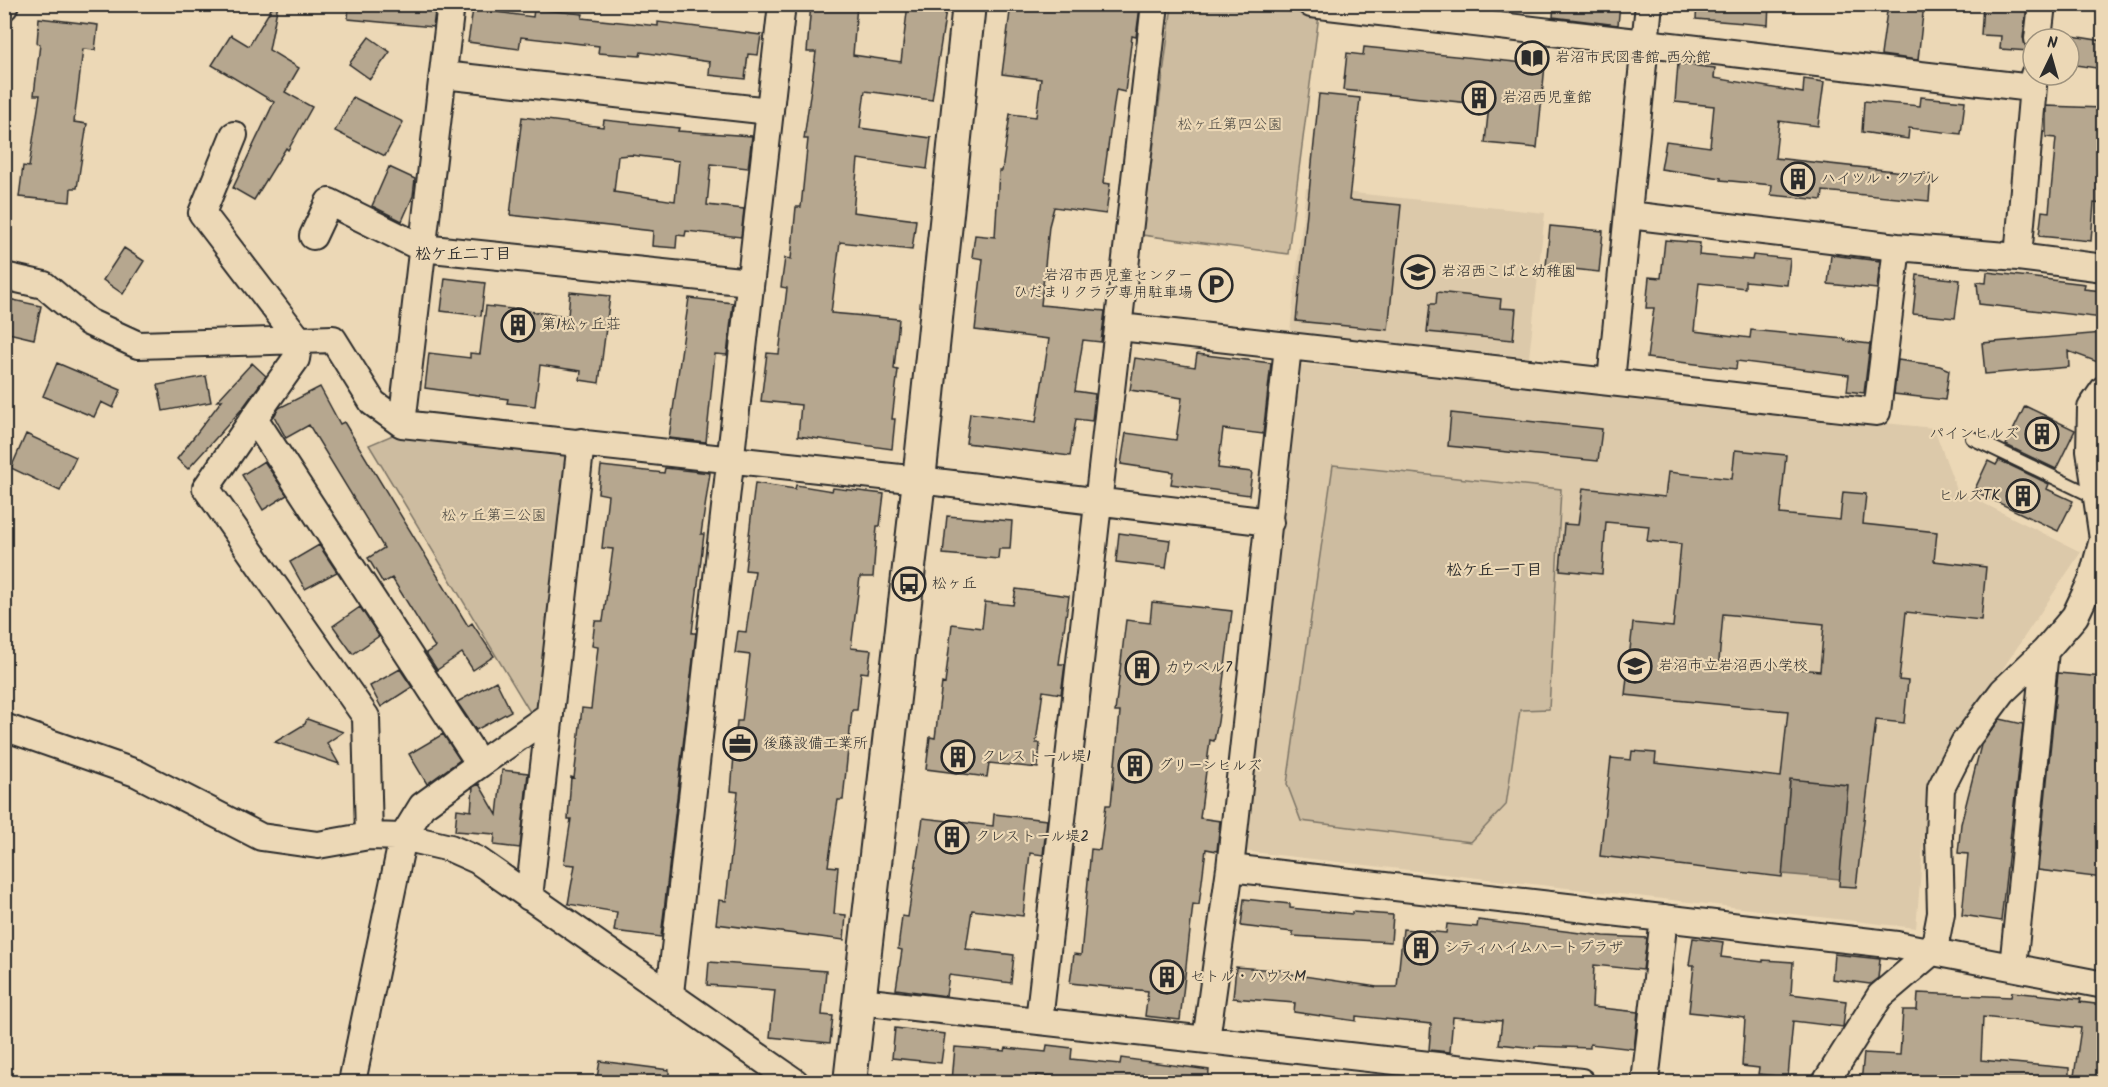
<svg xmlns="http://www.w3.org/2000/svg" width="2108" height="1087" font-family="Kalam,'Klee One',sans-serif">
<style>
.built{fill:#dcc9aa}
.green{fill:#cdbca0;stroke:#7c7466;stroke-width:1.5}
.water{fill:#a0937f;stroke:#71695d;stroke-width:1.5}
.building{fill:#b6a78f;stroke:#2b2b2b;stroke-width:1.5;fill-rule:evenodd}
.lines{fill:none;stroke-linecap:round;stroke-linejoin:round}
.service-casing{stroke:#2b2b2b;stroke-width:16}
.minor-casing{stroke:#2b2b2b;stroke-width:30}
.tertiary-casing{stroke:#2b2b2b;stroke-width:36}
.service{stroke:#ecd8b6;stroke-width:12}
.minor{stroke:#ecd8b6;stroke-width:26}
.tertiary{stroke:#ecd8b6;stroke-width:32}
.labels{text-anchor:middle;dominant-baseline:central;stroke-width:4.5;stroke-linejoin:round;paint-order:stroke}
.poi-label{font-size:15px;fill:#2b2b2b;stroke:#ecd8b6;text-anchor:start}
.park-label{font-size:15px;fill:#4b4842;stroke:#ecd8b6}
.neighbourhood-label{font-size:16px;font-weight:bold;fill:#2b2b2b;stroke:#ecd8b6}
</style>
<rect width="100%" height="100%" fill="#ecd8b6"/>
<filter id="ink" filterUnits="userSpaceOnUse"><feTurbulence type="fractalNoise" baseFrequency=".0167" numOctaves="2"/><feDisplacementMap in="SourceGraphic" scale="12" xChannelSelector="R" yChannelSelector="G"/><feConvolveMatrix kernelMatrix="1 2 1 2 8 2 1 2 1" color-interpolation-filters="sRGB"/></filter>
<g filter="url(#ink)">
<path class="built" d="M1306,188L1545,213L1529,357L1290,332Z
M1300,364L1934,428L1957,490L2081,552L1929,779L1916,928L1243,851Z"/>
<path class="green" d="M1172,5H1235L1319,15L1288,254L1142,235Z
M395,434L562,453L572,461L546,703L530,712L369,445Z
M1333,465L1561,489L1549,709L1520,710L1506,805L1471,842L1301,821L1287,784Z"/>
<path class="water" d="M1790,779L1848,785L1840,879L1782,874Z"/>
<path class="building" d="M274,4H278L269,50L299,68L285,92L312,107L288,150L286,148L254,200L233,188L274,102L212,65L231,35L249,46Z
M349,4H436L433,27L348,19Z
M811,4H857L853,55L901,62L908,4H947L932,100L865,91L860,128L931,138L927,169L858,159L853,212L916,220L912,250L840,242L831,313L899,319L894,369L898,370L892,419H895L892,449L798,436L801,405L761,401L767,353L779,354L787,288L781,287L785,258L791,259L796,207H801L808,139H804L816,52H807Z
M1011,4H1121L1140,7L1136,37L1132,36L1125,92L1116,90L1103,183L1110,184L1106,214L1054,207L1049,226L1041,305L1105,311L1101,342L1083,340L1075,391L1095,394L1092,421L1076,419L1070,456L966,443L970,413L1036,422L1049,339L975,330L983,259L972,257L975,235L995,237L999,171H1002L1010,114L1036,117L1041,79L1002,74Z
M1554,4H1620L1618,25L1553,17Z
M1697,4H1769L1768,25L1696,19Z
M1888,4H1924L1918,60L1881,55Z
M1983,4L2027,5L2023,38L2029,51L2000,49L2001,36L1981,35Z
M473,9L533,17L534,9L583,14L582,18L658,26V22L761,35L758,55L748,54L745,79L709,75L710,62L641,52L640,56L598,53L599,46L521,37L519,49L468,42Z
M39,18L98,25L95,50L83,49L74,122L87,124L77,188H71L70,202L19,197L23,166L29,167L40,95H34L40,44L37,43Z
M2054,33L2103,41V69L2069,64V39H2053Z
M369,37L390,52L370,79L349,64Z
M1364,47L1545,65L1537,148L1485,143L1489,105L1343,90L1347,53L1363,55Z
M1678,64L1715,68L1714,78L1803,93L1804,79L1824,82L1818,126L1779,121L1775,158L1931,175L1929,201L1823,191L1822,200L1771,195L1772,185L1721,180V178L1661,169L1666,141L1710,147L1714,106L1675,102Z
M1319,94L1360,98L1349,200L1401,205L1388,330L1296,321Z
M353,97L403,122L385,156L335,131Z
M1921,97L1965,101L1961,134L1909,128L1908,139L1862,132L1864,101L1920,106Z
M2046,106L2103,108L2101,176H2103V204L2094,203L2091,241L2039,236L2042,211L2049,212L2056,138L2046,137Z
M522,117L603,127L604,120L679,128L678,131L752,136L748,168L711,164L707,205L744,209L741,237L686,231L685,236L677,235L676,248L652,246L653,231L510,215ZM631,155L679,161L675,201L614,192L618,156Z
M389,167L415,179L413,196L402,221L372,206Z
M1550,226L1603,231L1599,272L1546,266Z
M1665,240L1700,243L1699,255L1752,260L1753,255L1790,259L1787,285L1745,281V288L1699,283L1694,331L1750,338L1751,330L1845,339V341L1870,344L1864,393L1847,391L1849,375L1737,361L1736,369L1647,358L1654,308H1646L1649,277L1661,278Z
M124,248L144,261L123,294L103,280Z
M1831,255L1880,261L1877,289L1828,284Z
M1987,272L2085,284L2084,289L2103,291V318L1979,304L1977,282L1986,283Z
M1917,275L1960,280L1955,318L1913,314Z
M445,278L485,283L481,316L441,311Z
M570,292L610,296L599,383L580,380L581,371L540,365L535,406L507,403L508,399L425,388L429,353L470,358V353L480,354L486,306L568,316Z
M1437,292L1501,299L1500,308L1516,309L1513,340L1427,332L1430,304H1436Z
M4,298L41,306L34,339L4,332Z
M689,298L733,303L727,355L715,354L706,442L669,438Z
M2103,333V364L2068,351L2069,367L1985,374L1982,343Z
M1197,354L1271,363L1263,434L1223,429L1218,468L1252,472L1249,495L1171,484L1173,472L1121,464L1126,433L1176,440L1182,398L1130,390L1135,358L1195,367Z
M1898,360L1940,366L1949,370L1945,400L1894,394Z
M57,363L121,390L113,408L101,402L94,417L43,396Z
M252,363L266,376L242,409L188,469L177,459L222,400L217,401Z
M206,376L211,402L163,411L158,385Z
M320,387L340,424L344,422L468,626L472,623L494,656L473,670L462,653L437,670L426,653L435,647L392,578L383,583L368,558L384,548L309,425L286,438L274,416L279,408Z
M2025,406L2075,430L2056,469L2006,445Z
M1451,413L1602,429L1598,461L1448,446Z
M26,434L76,457L60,491L11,468Z
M1735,450L1786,455L1780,514L1840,520L1843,492L1866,494L1863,524L1937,532L1934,561L1986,567L1981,620L1906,612L1899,680L1908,681L1904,723L1876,720L1856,887L1839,886L1848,785L1790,779L1782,877L1600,856L1611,758L1631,760L1632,751L1656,753L1655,763L1781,777L1788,711L1625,695L1633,623L1673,627L1681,544L1647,541L1649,526L1606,522L1602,574L1560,570L1564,524L1578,525L1583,488L1665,497L1668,472L1732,479ZM1723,614L1824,624L1820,671L1719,661Z
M1999,460L2049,484L2047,489L2073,501L2058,531L1974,491L1988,461L1996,465Z
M264,461L287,495L263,510L242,475Z
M601,466L664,473L665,468L710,473L701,534H704L692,633H696L661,937L614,931L617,912L568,904L575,865L564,864L571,819H568L571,777L574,778L582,708L591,709L598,647L592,646L595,621H603L613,549L602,548L608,495L598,493Z
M755,483L795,489L796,485L832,491L833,488L884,494L880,526H877L873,577H860L851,648L871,650L868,673L861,672L857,710H852L843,800H838L828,866L838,867L834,914L846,915L844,940L716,924L719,900L726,901L738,792L731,791L735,744L737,721H742L750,655L735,653L738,631L746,632L755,571L745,570Z
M947,516L1012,521L1010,549H999L998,559L943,554Z
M1119,533L1170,540L1166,568L1116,562Z
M319,545L337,572L305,589L290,562Z
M1016,589L1069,596L1059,664H1065L1061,694L1043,691L1036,743H1040L1038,768L989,763L987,777L926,769L930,737L935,738L942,683L945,684L952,624L982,628L985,602L1013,605Z
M1152,602L1232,611L1218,722L1214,741L1210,740L1200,818L1220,821L1217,851L1206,849L1199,905L1193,904L1180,1020L1145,1016L1148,991L1070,983L1074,954L1081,955L1091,849L1100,850L1106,805H1111L1120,712H1115L1126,620L1150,623Z
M360,607L379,636L353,654L333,626Z
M400,669L412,687L381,707L370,686Z
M2058,673L2103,677V878L2038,870Z
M496,681L511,711L476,730L457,702Z
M307,719L343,732L327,743L339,764L275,742L305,724Z
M2000,719L2023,724L2001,921L1962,915L1968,854L1958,853L1961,824L1981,745Z
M443,734L460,760L427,784L409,754Z
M502,770L528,773L520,848L494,845L495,834L455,831L457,809L471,811L473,787L479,784L497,815Z
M994,814L1047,820L1043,855L1030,853L1023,916L972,910L966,949L1014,955L1011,983L949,975L946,996L896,989L902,950L898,949L902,916L908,917L923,818L993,826Z
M1244,899L1290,904V908L1352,914V912L1393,915L1391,942L1293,936V932L1241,926Z
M1478,920L1604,936L1647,938L1643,970L1594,965L1592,1007L1638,1012L1634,1049L1590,1044V1048L1535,1046V1048L1499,1044L1502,1021L1453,1017L1450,1052L1429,1050L1431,1024L1356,1016V1021L1294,1012L1295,1003L1233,998L1236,967L1291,971L1290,974L1377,987H1397L1403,929L1446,933L1447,924L1477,927Z
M1693,938L1723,942L1721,957L1763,962V960L1793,962L1791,994L1846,1001L1843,1027L1793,1021L1788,1077L1758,1074L1759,1068L1742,1066L1745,1018L1689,1012L1694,965H1689Z
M1834,954L1880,959L1878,978L1870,984L1832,979Z
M709,962L826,971L822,1015L833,1016L830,1043L770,1037L775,990L707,985Z
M2012,992L2081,999L2080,1002L2103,1005V1083H2073L2081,1028L1983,1017L1981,1060L2069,1068V1083H1861L1864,1053L1900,1055L1903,1010H1917L1918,993L2011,997Z
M895,1028L945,1034L941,1063L892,1058Z
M1047,1045L1072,1048L1071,1059L1120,1064L1121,1058L1209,1070L1208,1083H1078L1079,1079L1036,1075V1083L952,1081L955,1047L1005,1051L1006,1048L1046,1052Z
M600,1061L669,1070V1083H596Z"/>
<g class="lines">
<g class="service-casing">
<path id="service" d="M1972,438L2097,498"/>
</g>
<g class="minor-casing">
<path id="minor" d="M1311,4L2032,88
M4,7L5,4
M2038,39L2042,4
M443,75L770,111
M234,135L202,213L299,340L296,359L254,418L480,764L550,715
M1629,215L1897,247L2018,257L2104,268
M313,236L329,202L422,248L750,282
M2018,257L2034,75
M4,276L44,285L88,322L138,345L333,339L373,403L402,424L919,480L1270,522
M1120,327L1877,412L1897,247
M1611,381L1649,4
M254,418L206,488L366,717L369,836
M402,424L451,4
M4,727L136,773L261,837L318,845L369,836L403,837L450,848L477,860L795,1082
M1230,868L1897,945L2104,985
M529,897L581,442
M2013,967L2045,651
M670,993L782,4
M860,1001L1581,1082
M1039,1021L1155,4
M1206,1040L1230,868L1288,347
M352,1082L403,837L422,806L480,764
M1645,1082L1664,918
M1826,1082L1880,996L1934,950L1941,913L1939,837L1941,788L1964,743L2003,691L2045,651L2075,616L2092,580L2103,539L2090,450L2091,408L2104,389"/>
</g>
<g class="tertiary-casing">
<path id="tertiary" d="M850,1082L919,480L969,4"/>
</g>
<use href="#service" class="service"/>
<use href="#minor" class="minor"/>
<use href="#tertiary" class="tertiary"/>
</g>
</g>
<defs>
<g id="library-ring" transform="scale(1.725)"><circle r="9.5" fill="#ecd8b6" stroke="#2b2b2b" stroke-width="1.5"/><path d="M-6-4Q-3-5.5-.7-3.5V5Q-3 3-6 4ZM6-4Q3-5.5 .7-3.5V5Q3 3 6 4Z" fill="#2b2b2b"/></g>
<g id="building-ring" transform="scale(1.725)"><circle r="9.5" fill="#ecd8b6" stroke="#2b2b2b" stroke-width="1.5"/><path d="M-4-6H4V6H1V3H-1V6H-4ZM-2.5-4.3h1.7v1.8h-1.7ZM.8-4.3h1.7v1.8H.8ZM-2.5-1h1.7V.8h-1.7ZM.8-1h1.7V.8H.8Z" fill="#2b2b2b"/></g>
<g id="school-ring" transform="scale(1.725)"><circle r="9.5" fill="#ecd8b6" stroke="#2b2b2b" stroke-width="1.5"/><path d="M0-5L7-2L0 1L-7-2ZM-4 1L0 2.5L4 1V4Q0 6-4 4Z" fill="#2b2b2b"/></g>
<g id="parking-ring" transform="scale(1.725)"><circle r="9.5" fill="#ecd8b6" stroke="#2b2b2b" stroke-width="1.5"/><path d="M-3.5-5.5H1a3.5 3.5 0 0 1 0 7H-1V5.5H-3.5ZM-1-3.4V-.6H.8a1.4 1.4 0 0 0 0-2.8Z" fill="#2b2b2b"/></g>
<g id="bus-ring" transform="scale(1.725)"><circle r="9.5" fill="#ecd8b6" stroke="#2b2b2b" stroke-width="1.5"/><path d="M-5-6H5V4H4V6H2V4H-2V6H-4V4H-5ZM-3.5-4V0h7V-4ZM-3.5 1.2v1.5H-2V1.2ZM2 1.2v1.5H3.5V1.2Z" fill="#2b2b2b"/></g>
<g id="office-ring" transform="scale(1.725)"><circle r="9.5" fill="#ecd8b6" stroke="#2b2b2b" stroke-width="1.5"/><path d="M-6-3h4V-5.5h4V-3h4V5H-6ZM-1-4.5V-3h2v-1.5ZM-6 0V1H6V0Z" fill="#2b2b2b"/></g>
</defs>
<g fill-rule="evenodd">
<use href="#library-ring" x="1532" y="58"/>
<use href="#building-ring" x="1479" y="98"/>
<use href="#building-ring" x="1798" y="179"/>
<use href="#school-ring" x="1418" y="272"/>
<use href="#parking-ring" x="1216" y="285"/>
<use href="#building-ring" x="518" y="325"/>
<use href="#building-ring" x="2042" y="434"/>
<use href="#building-ring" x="2023" y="496"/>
<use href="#bus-ring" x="909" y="584"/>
<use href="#school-ring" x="1635" y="666"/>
<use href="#building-ring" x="1142" y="668"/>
<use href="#office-ring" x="740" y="744"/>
<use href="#building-ring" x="958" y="757"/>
<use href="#building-ring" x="1135" y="766"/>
<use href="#building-ring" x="952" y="837"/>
<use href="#building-ring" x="1421" y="948"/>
<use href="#building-ring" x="1167" y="977"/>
</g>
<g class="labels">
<g class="poi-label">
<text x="1555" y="58">岩沼市民図書館 西分館</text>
<text x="1502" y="98">岩沼西児童館</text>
<text x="1821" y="179">ハイツル・クプル</text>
<text x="1441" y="272">岩沼西こばと幼稚園</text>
<text x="1193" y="276" text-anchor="end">岩沼市西児童センター<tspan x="1193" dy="17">ひだまりクラブ専用駐車場</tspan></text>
<text x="541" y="325">第1松ヶ丘荘</text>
<text x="2019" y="434" text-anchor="end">パインヒルズ</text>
<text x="2000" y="496" text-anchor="end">ヒルズTK</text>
<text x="932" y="584">松ヶ丘</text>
<text x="1658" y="666">岩沼市立岩沼西小学校</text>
<text x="1165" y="668">カウベル7</text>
<text x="763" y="744">後藤設備工業所</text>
<text x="981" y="757">クレストール堤1</text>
<text x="1158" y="766">グリーンヒルズ</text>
<text x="975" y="837">クレストール堤2</text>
<text x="1444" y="948">シティハイムハートプラザ</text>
<text x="1190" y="977">セトル・ハウスM</text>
</g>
<g class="park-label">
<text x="1230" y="125">松ヶ丘第四公園</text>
<text x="494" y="516">松ヶ丘第三公園</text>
</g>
<g class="neighbourhood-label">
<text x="463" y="254">松ケ丘二丁目</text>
<text x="1494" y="570">松ケ丘一丁目</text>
</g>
</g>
<rect width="2108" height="1087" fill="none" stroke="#ecd8b6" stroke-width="24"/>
<rect x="12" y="12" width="2084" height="1063" fill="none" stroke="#2b2b2b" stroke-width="2" filter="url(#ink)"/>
<g transform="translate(2051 57) rotate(5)"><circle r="28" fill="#ecd8b6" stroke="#9f937e" stroke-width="1.5"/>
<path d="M0-4.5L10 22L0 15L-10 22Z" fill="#2b2b2b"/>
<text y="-9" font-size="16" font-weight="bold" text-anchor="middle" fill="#2b2b2b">N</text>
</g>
</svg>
